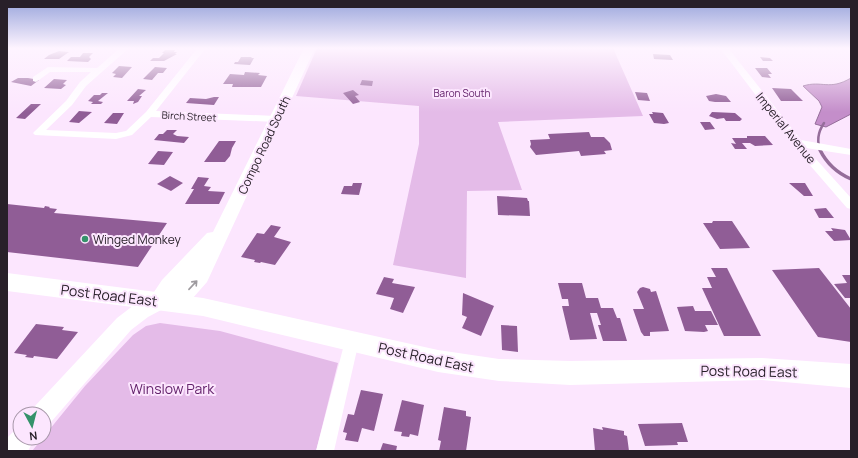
<svg xmlns="http://www.w3.org/2000/svg" width="858" height="458" font-family="Manrope,sans-serif">
<style>
.green{fill:#e4bbe8}
.water{fill:#c48eca;stroke:#956d9a}
.lines{fill:none;stroke-linecap:round;stroke-linejoin:round}
.stream-far1{stroke:#956d9a;stroke-width:2.5}
.stream{stroke:#956d9a;stroke-width:3.5}
.building{fill:#905d96}
.street{fill:#fff;fill-rule:evenodd}
.secondary{fill:#fff;fill-rule:evenodd}
.primary{fill:#fff;fill-rule:evenodd}
.oneway{stroke:#9e9b9f}
.poi-dot{fill:#34926a;stroke:#fce6fe;stroke-width:1.5}
.labels{text-anchor:middle;dominant-baseline:central;stroke-width:4;stroke-linejoin:round;paint-order:stroke}
.far-park-label{font-size:10px;fill:#64236c;stroke:#fce6fe}
.far-street-label{font-size:10px;fill:#282029;stroke:#fce6fe}
.street-label{font-size:12px;fill:#282029;stroke:#fce6fe}
.poi-label{font-size:12px;fill:#282029;stroke:#fce6fe;text-anchor:start}
.near-street-label{font-size:14px;fill:#282029;stroke:#fce6fe}
.near-park-label{font-size:14px;fill:#64236c;stroke:#fce6fe}
</style>
<rect width="100%" height="100%" fill="#fce6fe"/>
<path class="green" d="M317,48H613L643,116L498,122L522,190L467,191L466,278L393,265L419,144V106L296,96Z
M160,323L220,331L338,363L316,451H32L85,386L133,335L146,326Z"/>
<path class="water" d="M851,78V114L826,127L815,124L822,107L819,101L803,86C822,80 829,91 851,78Z"/>
<g class="lines">
<path class="stream-far1" d="M821,151C816,141 818,132 824,123"/>
<path class="stream" d="M820,150C827,164 837,173 851,179"/>
</g>
<path class="building" d="M165,50H175L174,52H177L175,54H177L164,61H150L153,58H159L164,53H162Z
M59,51L69,52L59,59H44L49,55Z
M83,53H93L89,57L91,59L88,62L67,61L71,57H80Z
M653,54L670,55L673,60L654,59Z
M241,57H252L251,58H254L250,65L234,64L235,62H238Z
M760,57L770,58L773,61H763Z
M119,66L132,67L122,78L113,77L116,74L112,73Z
M155,67L167,68L163,73H158L152,80L143,79Z
M755,68H767L772,74H768L771,78L762,77Z
M245,72L260,73L258,75L267,76L261,87H232L233,84H223L230,74L244,75Z
M18,78H28L39,80L31,86L11,82Z
M54,79L67,80L63,84L66,85L61,89L44,88Z
M362,80L373,81L372,86L360,85Z
M772,88L791,89L803,101H781Z
M138,89L146,90L139,96H142L138,102L133,104L134,101H127Z
M353,90L359,95L355,96L360,102L353,104L343,93Z
M635,92L647,93L650,101L638,100Z
M102,93H108L98,101L103,102L101,104H91L93,102L88,101L94,95H100Z
M716,94L726,96L731,102H715L709,101L706,96Z
M214,97H219L214,105L186,103L190,98L206,99Z
M31,104H41L25,119L16,118Z
M79,111L92,112L79,123L69,122Z
M652,112L663,113L669,123L664,124L654,123L649,114H653Z
M712,112L735,113L742,119L740,121H726L724,118L717,119L709,116Z
M113,113H124L117,124L104,123Z
M700,122H710L715,129L705,130Z
M167,130H177L173,134L177,136L189,137L184,143L154,140L159,134H163Z
M589,132L591,137H604L610,143L612,150L604,151L606,154L581,156L579,151L536,155L530,147L531,144L530,140L550,139L548,134Z
M747,136H765L773,145L755,146L750,143H742L747,149H735L731,143L736,144L732,138H747Z
M219,141H236L232,148L230,156L225,162H204Z
M158,151L173,152L164,165L148,164Z
M170,176L183,183L171,191L157,184Z
M198,177L209,178L204,186L211,187L208,191L225,192L219,204H185L194,189H191Z
M353,183H362L359,195L341,194L344,186H352Z
M789,183H805L813,196H804Z
M497,196L527,198L528,201H529L530,216L498,215Z
M7,204L44,208L45,206L50,207L49,208L57,209L54,213L167,223L138,267L7,252Z
M826,208L834,218H819L814,209Z
M713,221H732L750,248L720,249L703,223H712Z
M271,225L281,227L274,237L291,242L275,265L261,262L260,263L254,262L255,260L241,257L257,233L264,234Z
M831,228L845,230L851,240L834,241L825,231H833Z
M711,268H727L761,336H724L702,288H712L707,277H716Z
M819,268L851,309V342L818,337L772,270Z
M842,275H851V298H845L834,284L847,283Z
M384,277L394,279L392,283L415,287L403,313L390,309L394,298L376,294Z
M558,283H582L586,298H598L601,308H613L617,318H620L627,341H603L598,325H601L597,313H590L597,339L570,340L562,306H569L568,299H562Z
M643,287L650,289L651,292L656,291L669,331L650,332V336H644L641,332L633,309H644L637,292L640,288Z
M463,293L494,306L481,336L462,328L467,317L462,315Z
M693,306L695,311H711L718,325H705L708,331L704,332L685,331L677,307Z
M36,324L64,327L62,330L78,332L57,359L34,356L33,358L25,357L27,355L14,353Z
M501,325L517,326L518,352L502,350Z
M361,390L383,394L374,431L362,428L358,442L345,440L347,433L343,432L348,414L354,415Z
M402,400L424,405L418,436L410,434L409,437L401,436L402,432L394,431Z
M444,407L466,411V416L471,417L466,451H439L441,441L438,440Z
M682,423L688,442H677L678,445L645,446L638,424Z
M602,427L624,431V435L627,436L629,451H595L593,428L603,430Z
M383,443L397,446L396,451H380Z"/>
<g class="lines">
<path class="street" d="M120,48H129L86,86L72,105L46,130L116,133L126,131L146,112L196,50L195,48L205,49L156,111L276,116L281,119L276,122L151,117L132,135L116,139L35,135L33,133L35,131L66,101L80,82L91,72H50L36,82L33,81V77L48,67L97,68Z
M720,48H728L801,140L851,149V155L806,148L851,198V209L847,208L802,156Z
M352,334L357,336L359,341L334,451H316L345,341L347,336Z"/>
<path class="secondary" d="M304,48H315L207,282L192,299L163,309L148,317L131,330L51,422L44,425V414H31L35,406L117,318L134,305L152,295L162,280L207,233L213,232Z
M20,427V438H35L28,451H7V438L15,430Z"/>
<path class="primary" d="M7,273L203,298L438,350L499,359L570,361L762,358L851,364V388L762,380L570,385L499,381L438,372L203,316L7,291Z"/>
</g>
<defs><path id="oneway-shaft" d="M-6 0H5M1.5-3L5.5 0L1.5 3" fill="none" stroke-width="1.6" stroke-linecap="round" stroke-linejoin="round"/></defs>
<use class="oneway" href="#oneway-shaft" transform="translate(193 285) rotate(-47)"/>
<linearGradient id="sky" x2="0" y2="1"><stop stop-color="#99a5dc"/><stop offset="0.43" stop-color="#fef4ff"/><stop offset="1" stop-color="#fef4ff" stop-opacity="0"/></linearGradient>
<rect width="858" height="112" fill="url(#sky)"/>
<circle class="poi-dot" cx="85" cy="239" r="4"/>
<g class="labels">
<g class="far-park-label">
<text x="462" y="93">Baron South</text>
</g>
<g class="far-street-label">
<text transform="translate(189 116) rotate(3)">Birch Street</text>
</g>
<g class="street-label">
<text transform="translate(786 128) rotate(51)">Imperial Avenue</text>
<text transform="translate(264 145) rotate(-65)">Compo Road South</text>
</g>
<g class="poi-label">
<text x="93" y="239">Winged Monkey</text>
</g>
<g class="near-street-label">
<text transform="translate(109 295) rotate(7)">Post Road East</text>
<text transform="translate(426 357) rotate(12)">Post Road East</text>
<text transform="translate(749 371) rotate(1)">Post Road East</text>
</g>
<g class="near-park-label">
<text x="172" y="388">Winslow Park</text>
</g>
</g>
<rect width="858" height="458" fill="none" stroke="#282029" stroke-width="16"/>
<g transform="translate(32 426) rotate(173)"><circle r="19" fill="#fce6fe" stroke="#a797a9"/>
<path d="M0-3L7 15L0 10L-7 15Z" fill="#34926a"/>
<text y="-6" font-size="11" font-weight="bold" text-anchor="middle" fill="#282029">N</text>
</g>
</svg>
